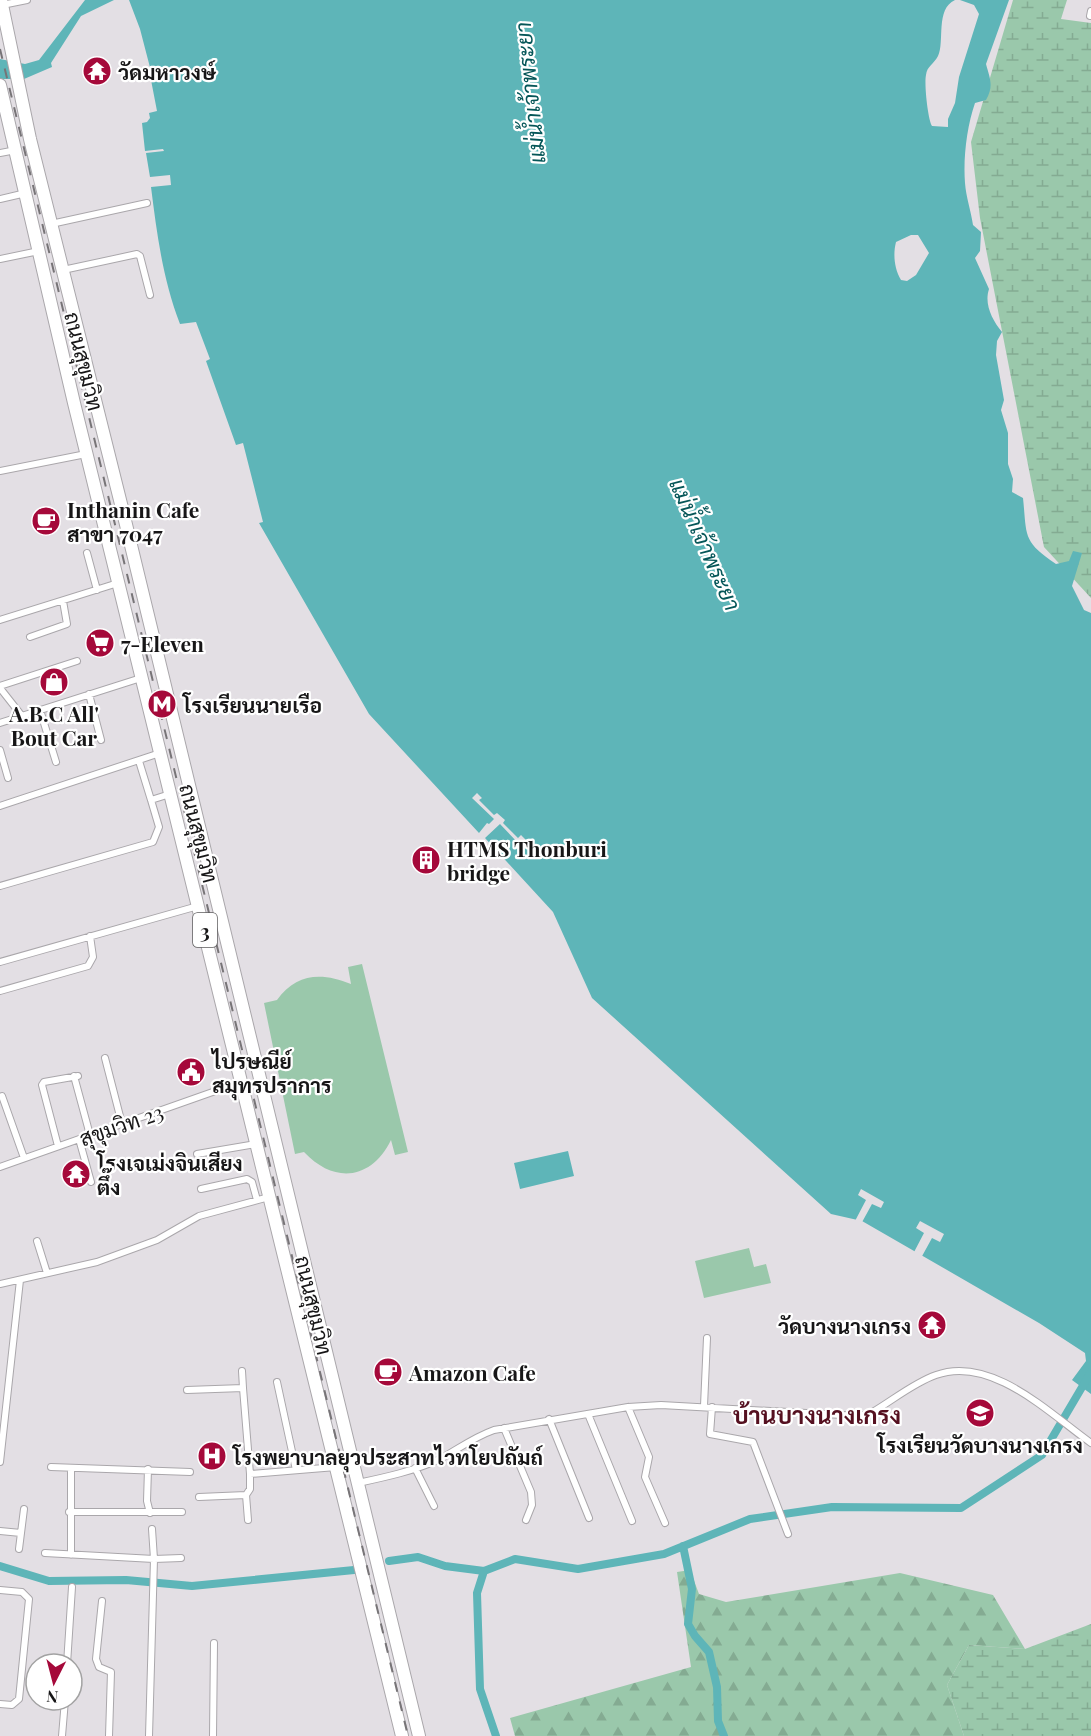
<svg xmlns="http://www.w3.org/2000/svg" width="1091" height="1736" font-family="'Playfair Display',Sarabun,serif">
<style>
.forest{fill:url(#forest-firs)}
.wetland{fill:url(#wetland-marsh)}
.pitch{fill:#9ac8ab}
.water{fill:#5eb5b8;fill-rule:evenodd}
.pier{fill:#e3dfe4}
.lines{fill:none;stroke-linecap:round;stroke-linejoin:round}
.canal{stroke:#5eb5b8;stroke-width:8}
.street-casing{stroke:#aaa7ab;stroke-width:8}
.highway-casing{stroke:#aaa7ab;stroke-width:14}
.street{stroke:#fff;stroke-width:6}
.highway{stroke:#fff;stroke-width:12}
.rail{stroke:#777477;stroke-width:2;stroke-dasharray:10 10;stroke-linecap:butt}
.labels{text-anchor:middle;dominant-baseline:central;stroke-width:4.5;stroke-linejoin:round;paint-order:stroke}
.shield{fill:#fff;stroke:#5d5c5d;stroke-width:1.5}
.shield-label{font-size:20px;font-weight:bold;fill:#171617}
.poi-label{font-size:21px;font-weight:bold;fill:#171617;stroke:#fff;text-anchor:start}
.street-label{font-size:21px;fill:#171617;stroke:#fff}
.water-label{font-size:22px;font-style:italic;fill:#055658;stroke:#fff}
.quarter-label{font-size:24px;font-weight:bold;fill:#551020;stroke:#fff}
</style>
<defs>
<pattern id="forest-firs" width="22" height="20" patternUnits="userSpaceOnUse" patternTransform="scale(1.5)"><rect width="22" height="20" fill="#9ac8ab"/><path d="M5 1l3.5 6h-7zM16 11l3.5 6h-7z" fill="#84ab92"/></pattern>
<pattern id="wetland-marsh" width="20" height="14" patternUnits="userSpaceOnUse" patternTransform="scale(1.5)"><rect width="20" height="14" fill="#9ac8ab"/><path d="M1 5h8M5 5V1M11 12h8M15 12V8" fill="none" stroke="#84ab92"/></pattern>
</defs>
<rect width="100%" height="100%" fill="#e3dfe4"/>
<path class="forest" d="M690,1570L699,1594L726,1602L900,1573L993,1595L1025,1649L969,1645L947,1685L964,1736H515L510,1718L691,1667L677,1572Z"/>
<path class="wetland" d="M1013,0H1067L1061,19L1091,23V598L1044,547L980,218L971,142Z
M1091,1624V1736H964L947,1685L969,1645L1025,1649Z"/>
<path class="pitch" d="M362,964L408,1152L395,1155L391,1140C372,1179 335,1185 304,1152L295,1154L264,1003L277,1000C296,973 322,972 351,984L348,967Z
M749,1248L754,1267L766,1264L771,1283L704,1298L695,1261Z"/>
<path class="water" d="M85,0H114L81,16L51,63L52,67L24,79H0V59L25,64L39,60Z
M129,0H955C935,9 945,42 938,56C934,64 927,66 926,75C924,84 928,120 932,126L948,127V119L955,103L959,77L979,14L974,5L960,0H1009L986,64C990,79 994,86 986,100L975,103C967,126 963,158 965,183C966,197 971,211 973,225L981,232L980,251L975,258L989,289C984,304 992,320 1002,332L997,341L996,355L1004,400L1001,410L1008,433V464L1013,479L1012,492L1023,498C1027,536 1022,541 1056,564L1069,561L1073,551L1082,553L1072,586L1084,610L1091,613V1394L1072,1380L1086,1361L1085,1353L1039,1323L862,1221L831,1214L592,998L553,912L485,838L500,824L520,845L526,840L521,835L518,838L503,823L505,820L497,813L494,815L479,800L482,798L477,793L472,798L494,819L489,824L487,823L479,833L369,714L259,523L263,522L243,443L236,445L206,361L210,359L196,322L180,324C163,280 157,235 151,187L171,185L170,175L150,177L146,153L164,151L163,149L145,151L142,123L147,122L150,118L149,113L157,111L151,80L153,79L140,29ZM911,235H918L929,253L916,275L907,281L901,280C894,268 893,254 896,242Z
M568,1151L574,1176L520,1189L514,1163Z"/>
<path class="pier" d="M861,1189L884,1202L881,1208L872,1204L861,1224L855,1221L866,1200L858,1195Z
M920,1221L944,1234L940,1242L932,1238L921,1258L913,1254L924,1233L916,1228Z"/>
<g class="lines">
<path class="canal" d="M683,1546L692,1589L688,1624L695,1636L709,1652L717,1687L718,1721L724,1736
M389,1561L418,1557L445,1566L484,1571
M0,1566L49,1581L126,1580L192,1586L354,1570
M496,1736L480,1689L477,1593L484,1571L515,1559L578,1569L664,1554L750,1519L832,1507L961,1508L1042,1455L1091,1372"/>
<g class="street-casing">
<path id="street" d="M2,5L27,0
M1090,16L1091,11
M0,153L16,150
M0,199L26,193
M51,224L147,203
M0,259L39,251
M63,270L137,254L140,256L150,295
M0,471L86,454
M87,553L97,590
M0,620L118,583
M30,637L67,624L63,601
M0,686L77,661
M0,688L22,716
M89,694L101,740
M40,710L56,762
M0,723L141,678
M0,750L8,778
M139,761L151,800
M0,806L160,753
M0,886L153,842L159,827L151,800L170,794
M0,962L198,906
M0,991L88,966L93,957L90,936
M105,1058L122,1124
M74,1076L90,1135
M2,1096L24,1158
M79,1139L91,1182
M58,1146L42,1085L44,1082L78,1076
M197,1154L256,1144
M0,1167L241,1082
M201,1189L247,1179L252,1182L257,1200
M37,1241L47,1273
M0,1284L97,1262L157,1240L199,1216L269,1197
M242,1371L243,1388
M277,1382L296,1470
M187,1390L243,1388L250,1474
M704,1406L707,1338
M628,1407L649,1457L645,1477L665,1523
M712,1407L710,1434L753,1442L788,1534
M588,1414L632,1521
M549,1419L589,1518
M504,1428L531,1492L532,1505L526,1520
M0,1462L20,1280
M51,1467L190,1472
M415,1468L434,1506
M148,1469L147,1501L150,1513
M358,1483C386,1477 414,1471 440,1459C458,1449 474,1437 494,1430L628,1407L661,1405L860,1416L871,1413C892,1401 913,1383 936,1375C991,1355 1049,1413 1091,1443
M246,1495L248,1520
M199,1497L246,1495L250,1489V1474L336,1467
M69,1512H182
M0,1531L21,1533
M19,1549L24,1509
M45,1553L154,1559L181,1558
M71,1555V1468
M0,1590L22,1592L29,1599L19,1699L12,1705L0,1704
M102,1601L96,1659L99,1667L111,1672L109,1736
M67,1664L72,1587
M62,1736L65,1700
M149,1736L154,1559L152,1529
M213,1736L214,1643"/>
</g>
<g class="highway-casing">
<path id="highway" d="M1,0L30,139L122,508L419,1736
M0,85L74,403L402,1736"/>
</g>
<use href="#street" class="street"/>
<use href="#highway" class="highway"/>
<path class="rail" d="M0,49L408,1736"/>
</g>
<defs>
<g id="temple-disc" transform="scale(1.5)"><circle r="9.5" fill="#a5093a" stroke="#fff"/><path d="M0-6L5-2H3V0L6.5 2.5H4V6H1.5V3h-3V6H-4V2.5H-6.5L-3 0V-2H-5Z" fill="#fff"/></g>
<g id="cafe-disc" transform="scale(1.5)"><circle r="9.5" fill="#a5093a" stroke="#fff"/><path d="M-5.5-4.5H6V0H3Q3 3.5 0 3.5H-2.5Q-5.5 3.5-5.5 0ZM3-3.2v2h1.7v-2ZM-6 4.5H4V6H-6Z" fill="#fff"/></g>
<g id="supermarket-disc" transform="scale(1.5)"><circle r="9.5" fill="#a5093a" stroke="#fff"/><path d="M-6-5.5h2.5l.6 2H6L4.5 2H-2.5L-4.4-4H-6ZM-1.5 3.2a1.3 1.3 0 1 0 .1 0ZM3 3.2a1.3 1.3 0 1 0 .1 0Z" fill="#fff"/></g>
<g id="shop-disc" transform="scale(1.5)"><circle r="9.5" fill="#a5093a" stroke="#fff"/><path d="M-5-2.5h2.3a2.7 3.5 0 0 1 5.4 0H5L5.5 6h-11ZM-1.5-2.5h3a1.5 2.3 0 0 0-3 0Z" fill="#fff"/></g>
<g id="metro-disc" transform="scale(1.5)"><circle r="9.5" fill="#a5093a" stroke="#fff"/><path d="M-5.5 5V-5H-3L0 0L3-5H5.5V5H3V-.5L0 4L-3-.5V5Z" fill="#fff"/></g>
<g id="building-disc" transform="scale(1.5)"><circle r="9.5" fill="#a5093a" stroke="#fff"/><path d="M-4-6H4V6H1V3H-1V6H-4ZM-2.5-4.3h1.7v1.8h-1.7ZM.8-4.3h1.7v1.8H.8ZM-2.5-1h1.7V.8h-1.7ZM.8-1h1.7V.8H.8Z" fill="#fff"/></g>
<g id="civic-disc" transform="scale(1.5)"><circle r="9.5" fill="#a5093a" stroke="#fff"/><path d="M-.6-6.5H3V-4.5H.6V-3L4-1V1h2V6H-6V1h2V-1L-.6-3ZM-1.2 2.5V6h2.4V2.5Z" fill="#fff"/></g>
<g id="school-disc" transform="scale(1.5)"><circle r="9.5" fill="#a5093a" stroke="#fff"/><path d="M0-5L7-2L0 1L-7-2ZM-4 1L0 2.5L4 1V4Q0 6-4 4Z" fill="#fff"/></g>
<g id="hospital-disc" transform="scale(1.5)"><circle r="9.5" fill="#a5093a" stroke="#fff"/><path d="M-5-5h3v3.5h4V-5h3V5h-3V1.5h-4V5h-3Z" fill="#fff"/></g>
</defs>
<g fill-rule="evenodd">
<use href="#temple-disc" x="97" y="71"/>
<use href="#cafe-disc" x="46" y="521"/>
<use href="#supermarket-disc" x="100" y="643"/>
<use href="#shop-disc" x="54" y="682"/>
<use href="#metro-disc" x="162" y="704"/>
<use href="#building-disc" x="426" y="860"/>
<use href="#civic-disc" x="191" y="1072"/>
<use href="#temple-disc" x="76" y="1174"/>
<use href="#temple-disc" x="932" y="1325"/>
<use href="#cafe-disc" x="388" y="1372"/>
<use href="#school-disc" x="980" y="1413"/>
<use href="#hospital-disc" x="212" y="1456"/>
</g>
<g class="labels">
<rect class="shield" x="193" y="913" width="24" height="34" rx="4.5"/>
<g class="shield-label">
<text x="205" y="930">3</text>
</g>
<g class="poi-label">
<text x="118" y="71">วัดมหาวงษ์</text>
<text x="67" y="509">Inthanin Cafe<tspan x="67" dy="24">สาขา 7047</tspan></text>
<text x="121" y="643">7-Eleven</text>
<text x="183" y="704">โรงเรียนนายเรือ</text>
<text x="54" y="713" text-anchor="middle">A.B.C All'<tspan x="54" dy="24">Bout Car</tspan></text>
<text x="447" y="848">HTMS Thonburi<tspan x="447" dy="24">bridge</tspan></text>
<text x="212" y="1060">ไปรษณีย์<tspan x="212" dy="24">สมุทรปราการ</tspan></text>
<text x="97" y="1162">โรงเจเม่งจินเสียง<tspan x="97" dy="24">ตึ๊ง</tspan></text>
<text x="911" y="1325" text-anchor="end">วัดบางนางเกรง</text>
<text x="409" y="1372">Amazon Cafe</text>
<text x="980" y="1444" text-anchor="middle">โรงเรียนวัดบางนางเกรง</text>
<text x="233" y="1456">โรงพยาบาลยุวประสาทไวทโยปถัมถ์</text>
</g>
<g class="street-label">
<text transform="translate(85 361) rotate(76)">ถนนสุขุมวิท</text>
<text transform="translate(200 833) rotate(76)">ถนนสุขุมวิท</text>
<text transform="translate(121 1124) rotate(-19)">สุขุมวิท 23</text>
<text transform="translate(315 1305) rotate(77)">ถนนสุขุมวิท</text>
</g>
<g class="water-label">
<text transform="translate(529 93) rotate(-96)">แม่น้ำเจ้าพระยา</text>
<text transform="translate(706 544) rotate(66)">แม่น้ำเจ้าพระยา</text>
</g>
<g class="quarter-label">
<text x="817" y="1414">บ้านบางนางเกรง</text>
</g>
</g>
<g transform="translate(54 1682) rotate(186)"><circle r="28" fill="#ffffff" stroke="#a2a2a2" stroke-width="1.5"/>
<path d="M0-4.5L10 22L0 15L-10 22Z" fill="#a5093a"/>
<text y="-9" font-size="16" font-weight="bold" text-anchor="middle" fill="#171617">N</text>
</g>
</svg>
